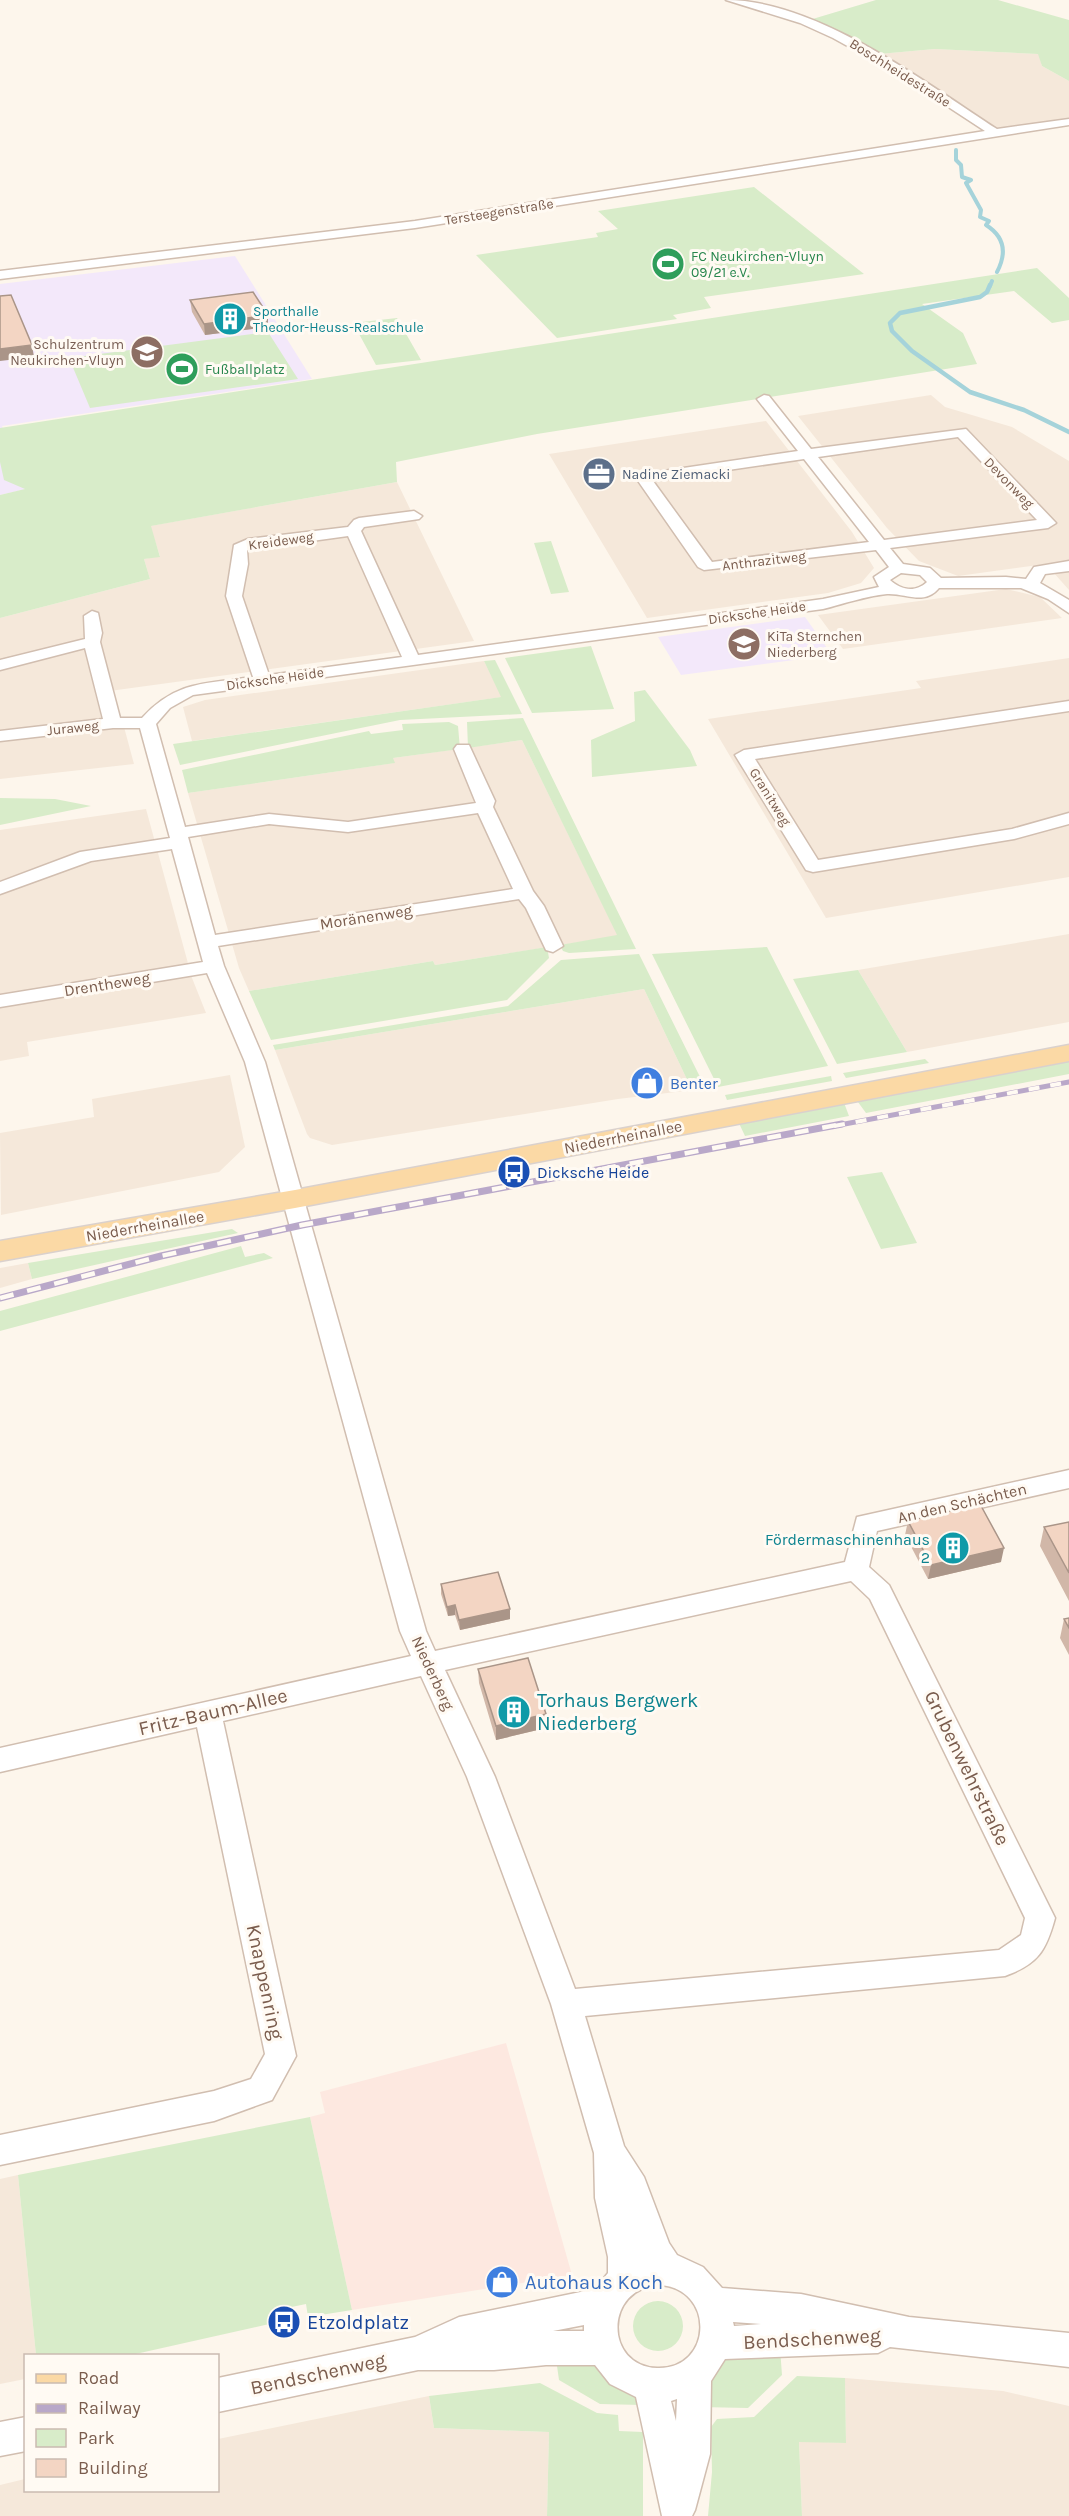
<svg xmlns="http://www.w3.org/2000/svg" width="1069" height="2516" font-family="Karla,sans-serif">
<style>
.residential{fill:#f5e8da}
.commercial{fill:#fde8e0}
.education{fill:#f3e8fa}
.green{fill:#d8ecc9}
.lines{fill:none;stroke-linecap:round;stroke-linejoin:round}
.stream-far1{stroke:#a5d3da;stroke-width:4}
.stream{stroke:#a5d3da;stroke-width:4.5}
.minor-casing{stroke:#d1beb0;stroke-width:3}
.major-casing{stroke:#dad1cd;stroke-width:3}
.minor{fill:#fff;fill-rule:evenodd}
.major{fill:#fbd9a5;fill-rule:evenodd}
.rail-far1-casing{stroke:#b9a8c9;stroke-width:5}
.rail-casing{stroke:#b9a8c9;stroke-width:7}
.rail-far1{stroke:#fffaf3;stroke-width:4;stroke-dasharray:11;stroke-linecap:butt}
.rail{stroke:#fffaf3;stroke-width:4.5;stroke-dasharray:14;stroke-linecap:butt}
.wall{fill:#d1b7a8}
.shaded-wall{fill:#aa9588}
.building{fill:#f3d5c3;stroke:#aa9588;stroke-width:1.5}
.labels{text-anchor:middle;dominant-baseline:central;stroke-width:6;stroke-linejoin:round;paint-order:stroke}
.far-street-label{font-size:14px;fill:#7a5c4d;stroke:#fffaf3}
.far-leisure-label{font-size:14px;fill:#27864d;stroke:#fffaf3;text-anchor:start}
.far-culture-label{font-size:14px;fill:#0d838f;stroke:#fffaf3;text-anchor:start}
.far-education-label{font-size:14px;fill:#785e54;stroke:#fffaf3;text-anchor:end}
.far-service-label{font-size:14px;fill:#4e5e75;stroke:#fffaf3;text-anchor:start}
.street-label{font-size:16px;fill:#7a5c4d;stroke:#fffaf3}
.shop-label{font-size:16px;fill:#366cbe;stroke:#fffaf3;text-anchor:start}
.transit-label{font-size:16px;fill:#164399;stroke:#fffaf3;text-anchor:start}
.culture-label{font-size:16px;fill:#0d838f;stroke:#fffaf3;text-anchor:end}
.near-culture-label{font-size:20px;fill:#0d838f;stroke:#fffaf3;text-anchor:start}
.near-street-label{font-size:20px;fill:#7a5c4d;stroke:#fffaf3}
.near-shop-label{font-size:20px;fill:#366cbe;stroke:#fffaf3;text-anchor:start}
.near-transit-label{font-size:20px;fill:#164399;stroke:#fffaf3;text-anchor:start}
</style>
<rect width="100%" height="100%" fill="#fdf6ec"/>
<path class="residential" d="M935,49L1039,54L1042,66L1069,81V125L1001,135L879,54Z
M931,395L945,407L1012,427L1069,461V590L1046,564L958,576L919,561L887,528L798,416Z
M766,421L852,532L874,568L861,583L828,593L647,618L549,454Z
M397,482L474,641L95,693L104,729L124,727L134,764L0,779V618L150,579L144,559L160,556L150,526Z
M1006,589L1040,597L1062,618L843,649L818,615Z
M1069,658V877L826,918L708,719L921,688L916,681Z
M484,661L502,697L192,741L183,707L205,700Z
M522,740L618,936L435,965L433,961L249,991L239,968L188,793L394,763L393,758Z
M146,809L192,978L206,1013L27,1042L29,1056L0,1061V830Z
M1069,934V1022L907,1052L858,970Z
M644,989L692,1090L618,1099L332,1145L310,1138L307,1134L275,1050Z
M230,1075L245,1147L219,1172L1,1215L0,1133L94,1117L92,1099Z
M28,1263L32,1279L0,1288V1268Z
M18,2175L36,2355L26,2356L25,2379L0,2384V2179Z
M845,2378L1003,2391L1069,2406V2516H802L799,2441L846,2443Z
M429,2396L434,2428L549,2432L547,2516H0V2485L25,2479L26,2490H218V2439Z"/>
<path class="commercial" d="M506,2043L572,2275L352,2310L310,2117L325,2113L320,2092Z"/>
<path class="education" d="M235,256L312,379L2,426L26,489L0,495V284Z
M805,617L832,655L681,675L658,637Z"/>
<path class="green" d="M876,0H998L1069,20V81L1042,66L1038,54L935,49L879,54L806,21Z
M754,187L864,274L704,297L711,308L673,315L677,319L557,338L476,255L598,237L596,233L618,229L598,211Z
M1037,268L1069,298V320L1052,323L1014,291L922,304L963,333L977,364L537,434L396,462L397,482L151,526L160,557L144,559L150,579L0,618V495L25,489L4,480L0,462V428Z
M397,318L421,360L376,365L353,323Z
M268,332L298,379L90,408L69,358Z
M551,541L569,592L551,594L534,543Z
M591,646L614,709L532,713L505,658Z
M495,660L522,714L400,720L180,765L173,744L501,697L484,661Z
M645,690L690,750L697,766L592,777L591,740L635,721L634,692Z
M523,718L636,949L569,953L563,951L560,945L617,935L522,740L468,748L467,722Z
M449,722L458,726L460,749L393,758L395,763L188,793L182,770L369,731L371,734L403,730L402,724Z
M0,798L55,799L91,806L0,825Z
M547,947L549,958L507,1000L271,1040L249,991L433,961L435,965Z
M767,947L828,1066L718,1087L652,954Z
M639,954L705,1087L692,1090L644,989L275,1050L273,1045L508,1006L561,960Z
M858,970L907,1052L837,1064L793,979Z
M1069,1058V1074L866,1113L855,1098Z
M925,1059L929,1063L846,1078L843,1073Z
M831,1076L832,1081L727,1100L725,1095Z
M843,1100L849,1116L745,1136L737,1119Z
M882,1172L917,1243L881,1249L847,1177Z
M232,1229L238,1233L32,1279L28,1263Z
M241,1246L245,1257L264,1253L273,1258L0,1331V1311Z
M310,2117L352,2310L308,2317L306,2304L277,2310L278,2322L131,2355H36L18,2175Z
M633 2326a25 25 0 1 1 50 0a25 25 0 1 1-50 0Z
M780,2348L782,2375L748,2408L700,2407C709,2354 735,2353 780,2348Z
M556,2359C600,2364 614,2370 642,2405L600,2404L559,2380Z
M797,2376L845,2378L846,2443L799,2442L802,2516H708L712,2472L711,2427L717,2419L754,2417Z
M540,2383L597,2413L618,2415L619,2431L643,2432V2516H547L549,2432L434,2428L429,2396Z"/>
<g class="lines">
<path class="stream-far1" d="M956,150V160L961,165L962,177L971,180L966,183L981,210L980,217L989,221L986,225C1005,237 1007,253 997,272
M990,286L992,281"/>
<path class="stream" d="M990,285L987,292L980,297L900,313L890,323L892,331L912,351L970,392L1024,410L1069,432"/>
<g class="minor-casing">
<path id="minor" d="M726,0C816,0 923,81 997,129L1069,119V125L415,228L0,279V271L415,221L985,131L898,74L833,38L800,23Z
M764,395L769,396L811,449L966,429L1056,523L1048,528L890,548L903,564L930,568L941,578L1006,577L1026,579L1034,567L1069,561V571L1045,574L1040,583L1069,600V613L1048,599L1021,588H939C924,606 906,593 887,594C866,596 843,604 823,609L193,695L170,708L156,724L185,827L269,814L348,822L476,803L454,749L457,745H469L495,801L493,807L533,891L544,906L563,946L553,952L546,950L526,908L519,899L218,946L224,966L265,1062L426,1631L435,1651L845,1562L857,1517L1069,1470V1488L877,1531L869,1567L889,1585L1055,1918C1046,1951 1038,1964 1005,1976L585,2016L624,2146L644,2177L669,2243L677,2255L703,2267L722,2288L801,2294L909,2317L1069,2333V2367L890,2347L878,2353L725,2359L711,2381L710,2454L695,2510L692,2516H662L636,2397L610,2384L595,2365H546L494,2370H418L218,2412V2378L415,2337L459,2317L595,2289L608,2273V2257L595,2198L594,2153L551,2004L467,1777L421,1676L223,1721L296,2056L272,2100L214,2121L0,2165V2135L214,2091L251,2079L265,2054L197,1727L0,1772V1748L411,1656L400,1631L245,1062L207,973L0,1007V995L203,962L172,849L91,861L0,894V882L80,852L170,838L140,728H113L0,741V731L103,719L85,648L0,670V660L85,639L84,616L92,611L98,613L102,633L100,642L120,718H142C177,680 206,684 253,677L226,596L234,545L248,539L348,527L354,520L359,518L414,511L422,516L419,519L364,527L361,531L418,655L823,599L879,587L874,577L889,567L876,550L704,570L698,567L636,478L643,474L798,451L757,399ZM958,437L1037,520L884,540L818,457ZM804,459L869,542L712,562L653,481ZM348,536L402,657L269,675L242,596L248,564L247,550ZM901,573L920,575L927,582C915,593 901,590 890,580ZM478,813L513,889L215,935L188,837L269,824L348,832ZM851,1581L870,1599L1025,1918L1021,1935L999,1950L575,1989L495,1777L445,1670ZM659,2285C716,2288 713,2370 657,2368C604,2366 604,2288 659,2285ZM733,2322L761,2324L734,2326ZM584,2325V2331H553ZM677,2399L676,2421L671,2401Z
M1069,701V711L755,759L818,860L1012,829L1069,813V824L1014,839L813,872L806,870L735,755L744,750Z
M26,2417V2451L0,2456V2422Z"/>
</g>
<g class="major-casing">
<path id="major" d="M1069,1045V1061L295,1208L0,1261V1241L295,1190Z"/>
</g>
<use href="#minor" class="minor"/>
<use href="#major" class="major"/>
<g class="rail-far1-casing">
<path id="rail-far1" d="M834,1126L1069,1082"/>
</g>
<g class="rail-casing">
<path id="rail" d="M0,1298L161,1256L302,1225L842,1124"/>
</g>
<use href="#rail-far1" class="rail-far1"/>
<use href="#rail" class="rail"/>
</g>
<path class="wall" d="M190,300L268,327L205,335L192,312Z
M908,1521L1001,1562L928,1579L905,1535Z
M1069,1522V1601L1040,1546L1044,1527Z
M441,1584L510,1619L460,1630L455,1615L448,1616L441,1594Z
M1069,1618V1655L1060,1638L1064,1619Z
M478,1669L546,1714V1728L496,1740L479,1683Z"/>
<path class="shaded-wall" d="M268,315V327L205,335L204,324Z
M32,345L34,357L0,361V349Z
M1004,1548L1001,1562L928,1579L931,1565Z
M455,1605V1615L448,1616L447,1607Z
M510,1609V1619L460,1630L459,1620Z
M546,1714V1728L496,1740V1726Z"/>
<path class="building" d="M253,292L268,315L204,324L190,300Z
M11,295L32,345L0,349V296Z
M980,1504L1004,1548L931,1565L908,1521Z
M1069,1522V1573L1044,1527Z
M498,1572L510,1609L459,1620L455,1605L447,1607L441,1584Z
M1069,1618V1628L1064,1619Z
M528,1658L546,1714L496,1726L478,1669Z"/>
<defs>
<g id="stadium-disc" transform="scale(1.725)"><circle r="9.5" fill="#2e9e5b" stroke="#fffaf3"/><path d="M0-5a6.5 5 0 1 0 0 10a6.5 5 0 1 0 0-10ZM-3.5-1.8h7v3.6h-7Z" fill="#fff"/></g>
<g id="building-disc" transform="scale(1.725)"><circle r="9.5" fill="#0f9aa8" stroke="#fffaf3"/><path d="M-4-6H4V6H1V3H-1V6H-4ZM-2.5-4.3h1.7v1.8h-1.7ZM.8-4.3h1.7v1.8H.8ZM-2.5-1h1.7V.8h-1.7ZM.8-1h1.7V.8H.8Z" fill="#fff"/></g>
<g id="school-disc" transform="scale(1.725)"><circle r="9.5" fill="#8d6e63" stroke="#fffaf3"/><path d="M0-5L7-2L0 1L-7-2ZM-4 1L0 2.5L4 1V4Q0 6-4 4Z" fill="#fff"/></g>
<g id="office-disc" transform="scale(1.725)"><circle r="9.5" fill="#5c6f8a" stroke="#fffaf3"/><path d="M-6-3h4V-5.5h4V-3h4V5H-6ZM-1-4.5V-3h2v-1.5ZM-6 0V1H6V0Z" fill="#fff"/></g>
<g id="shop-disc" transform="scale(1.725)"><circle r="9.5" fill="#3f7fe0" stroke="#fffaf3"/><path d="M-5-2.5h2.3a2.7 3.5 0 0 1 5.4 0H5L5.5 6h-11ZM-1.5-2.5h3a1.5 2.3 0 0 0-3 0Z" fill="#fff"/></g>
<g id="bus-disc" transform="scale(1.725)"><circle r="9.5" fill="#1a4fb4" stroke="#fffaf3"/><path d="M-5-6H5V4H4V6H2V4H-2V6H-4V4H-5ZM-3.5-4V0h7V-4ZM-3.5 1.2v1.5H-2V1.2ZM2 1.2v1.5H3.5V1.2Z" fill="#fff"/></g>
</defs>
<g fill-rule="evenodd">
<use href="#stadium-disc" x="668" y="264"/>
<use href="#building-disc" x="230" y="319"/>
<use href="#school-disc" x="147" y="352"/>
<use href="#stadium-disc" x="182" y="369"/>
<use href="#office-disc" x="599" y="474"/>
<use href="#school-disc" x="744" y="644"/>
<use href="#shop-disc" x="647" y="1083"/>
<use href="#bus-disc" x="514" y="1172"/>
<use href="#building-disc" x="953" y="1548"/>
<use href="#building-disc" x="514" y="1712"/>
<use href="#shop-disc" x="502" y="2282"/>
<use href="#bus-disc" x="284" y="2322"/>
</g>
<g class="labels">
<g class="far-street-label">
<text transform="translate(900 73) rotate(32)">Boschheidestraße</text>
<text transform="translate(499 212) rotate(-9)">Tersteegenstraße</text>
<text transform="translate(1009 483) rotate(46)">Devonweg</text>
<text transform="translate(281 541) rotate(-8)">Kreideweg</text>
<text transform="translate(764 561) rotate(-7)">Anthrazitweg</text>
<text transform="translate(757 613) rotate(-8)">Dicksche Heide</text>
<text transform="translate(275 679) rotate(-8)">Dicksche Heide</text>
<text transform="translate(73 728) rotate(-6)">Juraweg</text>
<text transform="translate(770 797) rotate(58)">Granitweg</text>
</g>
<g class="far-leisure-label">
<text x="691" y="256">FC Neukirchen-Vluyn<tspan x="691" dy="16">09/21 e.V.</tspan></text>
<text x="205" y="369">Fußballplatz</text>
</g>
<g class="far-culture-label">
<text x="253" y="311">Sporthalle<tspan x="253" dy="16">Theodor-Heuss-Realschule</tspan></text>
</g>
<g class="far-education-label">
<text x="124" y="344">Schulzentrum<tspan x="124" dy="16">Neukirchen-Vluyn</tspan></text>
<text x="767" y="636" text-anchor="start">KiTa Sternchen<tspan x="767" dy="16">Niederberg</tspan></text>
</g>
<g class="far-service-label">
<text x="622" y="474">Nadine Ziemacki</text>
</g>
<g class="street-label">
<text transform="translate(366 917) rotate(-9)">Moränenweg</text>
<text transform="translate(107 984) rotate(-9)">Drentheweg</text>
<text transform="translate(623 1137) rotate(-11)">Niederrheinallee</text>
<text transform="translate(145 1226) rotate(-10)">Niederrheinallee</text>
<text transform="translate(962 1503) rotate(-13)">An den Schächten</text>
<text transform="translate(433 1673) rotate(65)">Niederberg</text>
</g>
<g class="shop-label">
<text x="670" y="1083">Benter</text>
</g>
<g class="transit-label">
<text x="537" y="1172">Dicksche Heide</text>
</g>
<g class="culture-label">
<text x="930" y="1539">Fördermaschinenhaus<tspan x="930" dy="18">2</tspan></text>
</g>
<g class="near-culture-label">
<text x="537" y="1700">Torhaus Bergwerk<tspan x="537" dy="23">Niederberg</tspan></text>
</g>
<g class="near-street-label">
<text transform="translate(213 1712) rotate(-13)">Fritz-Baum-Allee</text>
<text transform="translate(967 1768) rotate(64)">Grubenwehrstraße</text>
<text transform="translate(265 1982) rotate(78)">Knappenring</text>
<text transform="translate(812 2339) rotate(-3)">Bendschenweg</text>
<text transform="translate(318 2374) rotate(-12)">Bendschenweg</text>
</g>
<g class="near-shop-label">
<text x="525" y="2282">Autohaus Koch</text>
</g>
<g class="near-transit-label">
<text x="307" y="2322">Etzoldplatz</text>
</g>
</g>
<rect x="24" y="2354" width="195" height="138" fill="#fffaf3" stroke="#cabbb1" stroke-width="1.5"/>
<rect x="36" y="2374" width="30" height="9" fill="#fbd9a5" stroke="#cabbb1" stroke-width="1.5"/>
<text x="78" y="2384" font-size="18" fill="#7a5c4d">Road</text>
<rect x="36" y="2404" width="30" height="9" fill="#b9a8c9" stroke="#cabbb1" stroke-width="1.5"/>
<text x="78" y="2414" font-size="18" fill="#7a5c4d">Railway</text>
<rect x="36" y="2429" width="30" height="18" fill="#d8ecc9" stroke="#cabbb1" stroke-width="1.5"/>
<text x="78" y="2444" font-size="18" fill="#7a5c4d">Park</text>
<rect x="36" y="2459" width="30" height="18" fill="#f3d5c3" stroke="#cabbb1" stroke-width="1.5"/>
<text x="78" y="2474" font-size="18" fill="#7a5c4d">Building</text>
</svg>
